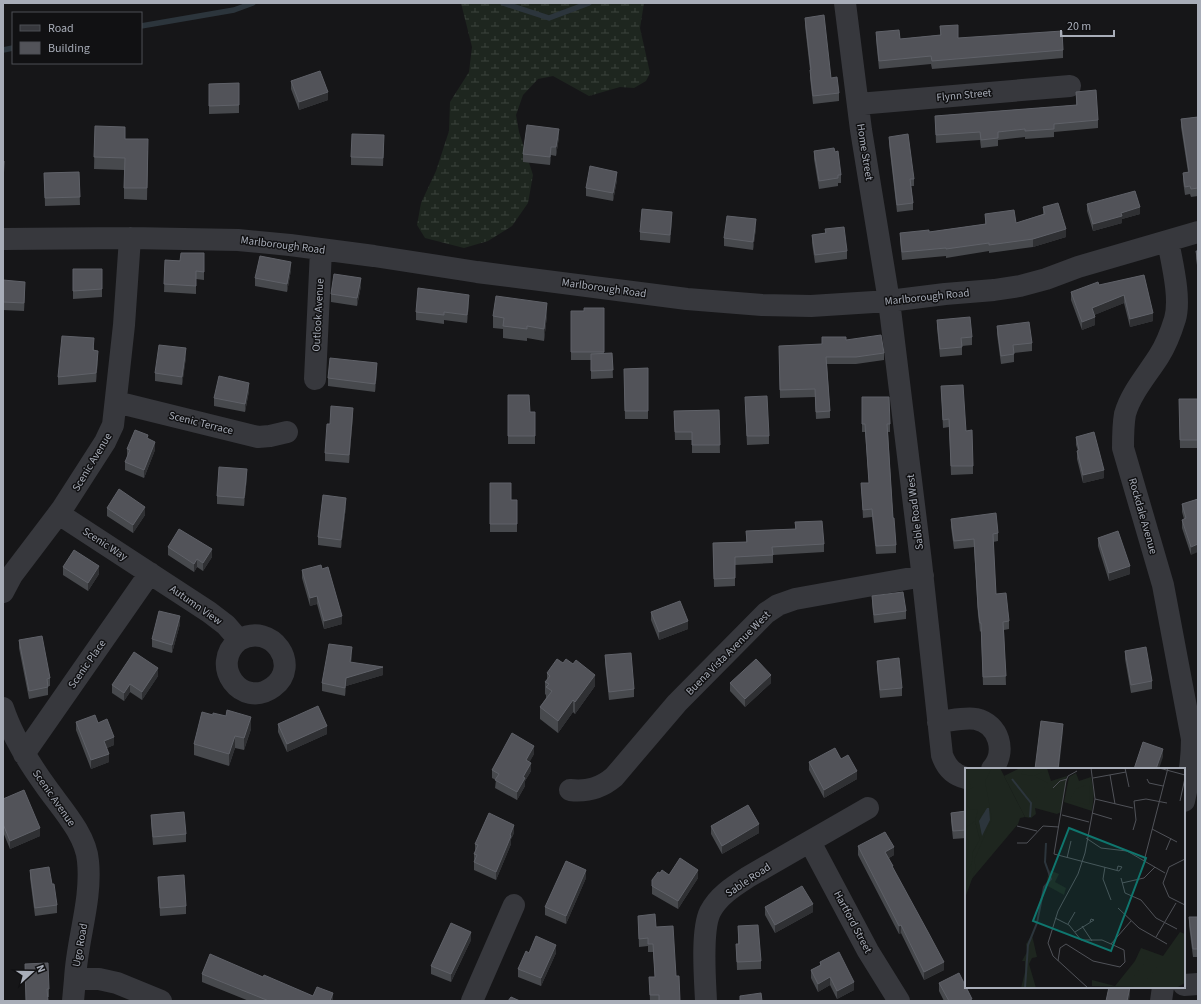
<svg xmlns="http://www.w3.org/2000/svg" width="1201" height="1004" font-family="'Source Sans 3',sans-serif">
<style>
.wetland{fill:url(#wetland-marsh)}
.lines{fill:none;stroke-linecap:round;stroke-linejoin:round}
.stream{stroke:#2c353c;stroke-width:5.5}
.minor{stroke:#37383d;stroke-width:22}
.wall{fill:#47494d}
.shaded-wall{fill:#2f3033}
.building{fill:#525359;stroke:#5f6168}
.labels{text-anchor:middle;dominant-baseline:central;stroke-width:3;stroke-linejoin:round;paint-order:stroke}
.street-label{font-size:11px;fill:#a8adb8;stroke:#111113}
.inset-river{fill:none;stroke:#2c353c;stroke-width:2}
.inset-road{fill:none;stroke:#505258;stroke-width:1}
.view{fill:#0f766e;fill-opacity:0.15;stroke:#0f766e;stroke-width:2}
.inset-edge{fill:none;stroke:#a8adb8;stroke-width:2}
</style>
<defs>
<pattern id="wetland-marsh" width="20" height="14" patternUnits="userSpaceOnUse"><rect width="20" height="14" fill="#1e261f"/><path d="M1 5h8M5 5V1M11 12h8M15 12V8" fill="none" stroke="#3c433d"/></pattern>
</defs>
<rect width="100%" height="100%" fill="#161618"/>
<path class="wetland" d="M461,3H644L640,28L650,73L646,81L634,88L620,87L589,96L553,76L538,79L523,95L516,115L519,132L533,175L528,203L512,226L488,241L464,248L425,238L417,225L421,203L436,171L449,131L450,102L469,72L472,47Z"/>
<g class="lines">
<path class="stream" d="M503,3L549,18L589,3
M141,26L234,10L253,3
M3,50L13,48"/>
<path class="minor" d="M845,3L861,130L889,301L921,562L942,755C946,767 953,775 966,778
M858,104L1070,86
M3,239L130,238L238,240L290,245L374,256L477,272L687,299L762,305L811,306L889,301L945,294L994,290L1020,286L1046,279L1078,267L1198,232
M1168,241C1172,263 1181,298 1175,319C1171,332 1166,345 1159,356C1147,375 1131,393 1125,414C1123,425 1123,436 1123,448L1163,585L1192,739C1192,761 1189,780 1184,801
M315,379L321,250
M116,402L258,437L270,436L287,432
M59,514L209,612L226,625L239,640C208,665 242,710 273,687C302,666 272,621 239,640
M3,592L12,575L62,509L105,442L113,425L124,325L130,238
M3,708C13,738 29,763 47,788C62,809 86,835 88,861C92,901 77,939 75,979H99L117,983L161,1001
M938,722C950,721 964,717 976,719C999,724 1007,752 992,769
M24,754L150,573
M570,790C588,792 601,788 614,777L677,703L766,613L778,605L795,599L923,576
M810,842L868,951L899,1001
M1184,985L1198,984
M73,1001L75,979
M472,1001L514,905
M706,1001C705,979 701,931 710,912C718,896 734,886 748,877L868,808
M1161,1001L1163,987"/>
</g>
<path class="wall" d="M805,18L831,78L839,93V101L813,104L810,78V70L805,26Z
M940,26L958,38L1063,50V58L932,69L931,64L879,69L876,40V32L900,39L940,35Z
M291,81L328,100L299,110L291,89Z
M239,83V113L209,114V84Z
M1076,92L1098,120V128L1054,132V137L1025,139V137L998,140V146L981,148L980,140L936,143L935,116L1076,105Z
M1198,117V196L1191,197L1190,194L1185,195L1183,181V173L1188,172L1181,127V119Z
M95,126L125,139L148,151L147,200L124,199V170L94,169Z
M559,137L556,156L551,155L550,165L523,162V154Z
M889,137L914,179V186H911L913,203V210L897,212L889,144Z
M384,143L383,166L351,165V157Z
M814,151L835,152L841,175V183H838V186L819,189L814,159Z
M79,172L80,205L45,206L44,173Z
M617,180L613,201L586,196V188Z
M1087,204L1140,214L1122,219V223L1093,231L1087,211Z
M1043,207L1066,237L1033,247L989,253V251L946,258V256L902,260L900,241V233L929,232L985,224V214L1016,223L1043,214Z
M672,220L670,243L640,240V232Z
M756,228L753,250L724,246V238Z
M825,229L847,251V259L815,263L812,243V235L825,233Z
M1196,251H1198V271L1196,259Z
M165,260L204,261V280L196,279V294L164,292Z
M73,269H102V297L73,299Z
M291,270L287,292L255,286V278Z
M1144,275L1153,321L1130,327L1124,303L1094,315L1095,325L1082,330L1071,300V292Z
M3,280L25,290L24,311L3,310Z
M361,286L357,306L331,302V294Z
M469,303L467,323L444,320V324L416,320V312Z
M604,308V353H612L613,378L591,379V360H571V311H584Z
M547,315L544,341L527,338V341L503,338V329L493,328V316Z
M937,320L972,337V345L962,346V355L940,357L937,328Z
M997,326L1032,343V351L1014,353V362L1001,364L997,334Z
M846,340L884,353V360L856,364H827L830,411V418L816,419L815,397L780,398L779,346L822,344Z
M94,346V350L98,359L96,382L58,385V377Z
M186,357L182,385L155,381V373Z
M648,368V419H625L624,369Z
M377,372L375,392L328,386V378Z
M941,386L966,431L973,466V474L951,475L949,427L943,428Z
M249,391L245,412L214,406V398Z
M508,395L530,412H535V444H508Z
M862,397L890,424V432H888L893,518L896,545V553L876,554L872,517L863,518L861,483H869L865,432H862Z
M1179,399H1198V448H1180Z
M745,405L769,436V444L747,445Z
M719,410L720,453H692V440H675L674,411Z
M353,416L349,463L325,461V453L330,424Z
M1076,437L1104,478L1083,483L1077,459V451H1078L1076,445Z
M148,439L155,450L144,478L125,470V462L127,457V449Z
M247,477L244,506L217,504V496Z
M490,483L511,500H517V532H490Z
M1198,499L1191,555L1182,528V520L1184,519L1182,512V504Z
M346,506L341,548L318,545V537Z
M107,508L145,515L133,533L107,516Z
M951,519L998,533V541L993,542L996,594L1009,621V629L1004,630L1006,685H983L981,631L980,632L978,615L974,547L954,549L951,527Z
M795,522L824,544V552L773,555V563L735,565V586L714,587L713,543L746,542V531L795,529Z
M1098,538L1130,574L1109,581L1098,546Z
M168,547L212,557L203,571L197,567L194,572L168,555Z
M63,567L99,574L88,591L63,575Z
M302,570L342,624L324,629L317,604L310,606L302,578Z
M872,596L906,611V619L874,623L872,604Z
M651,612L688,629L659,640L651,620Z
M180,624L172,653L152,647V639Z
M19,640L50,678V686H48V695L29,699L19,648Z
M1125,651L1152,681V689L1131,693L1125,659Z
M352,655L351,662L383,675L346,686L345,696L322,691V683Z
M605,655L634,689V697L609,700L605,663Z
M877,661L902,688V696L880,698L877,669Z
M547,673L595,686L575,714L573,712L558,733L540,719V707L546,698V695L545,694V682L547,680Z
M158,676L142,700L130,692L124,701L112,693V685Z
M730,683H771L745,707L730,691Z
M213,715L251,729L244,750L235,748L229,766L194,755V744Z
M76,722L98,723L114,745L107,748L109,762L91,769L76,730Z
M278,724L327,734L287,752L278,732Z
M534,754L529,762L531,771L525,781V786L517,800L495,788L496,780L492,778V770Z
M841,759L857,779L824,798L809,770V762Z
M3,799L40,836L10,849L3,832Z
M966,811V838L953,839L951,821V813Z
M151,815L186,834V842L153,845L151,823Z
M711,826L759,833L722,854L711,834Z
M514,833L511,839V844L496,880L474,870V854L475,852V844Z
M858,846L894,855L889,858L893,868L944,970L924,980L901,933L899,934L858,855Z
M30,870L52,884L57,905V913L35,916L30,878Z
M660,873L669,875L698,878L678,909L652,894V880Z
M158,877L186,906V914L160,916Z
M586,878L566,924L545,915V907Z
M765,907L813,912L775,933L765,915Z
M638,916L656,927L676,976L680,1001H650L649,977H655L653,952H648V946L639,947Z
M1189,917H1198V957H1193L1189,926Z
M738,926L761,961V969L737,970L736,944H738Z
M471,940L451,982L431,974V966Z
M529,953H556L541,986L518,977V969Z
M820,962L854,990L837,999L830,985L818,992L811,978V970L820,965Z
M25,964L49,989V997H47L48,1001H26Z
M202,974L263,977L313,996L333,1001H249L202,982Z
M939,983L972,1001H944L939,991Z"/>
<path class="shaded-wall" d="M328,92V100L299,110V102Z
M559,129V137L556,156V147Z
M551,147V155L550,165V157Z
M617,172V180L613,201V193Z
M1140,207V214L1122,219V223L1093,231V224L1121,213Z
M672,212V220L670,243V235Z
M756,219V228L753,250V242Z
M1066,229V237L1033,247V239Z
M291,262V270L287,292V284Z
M361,278V286L357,306V298Z
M25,282V290L24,311V303Z
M469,295V303L467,323V315Z
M1124,295V303L1092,316V308Z
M547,303V315L544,341V329Z
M1153,313V321L1130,327V319Z
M1095,317V325L1082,330V322Z
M186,348V357L182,385V377Z
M98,351V359L96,382V373Z
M377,363V372L375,392V384Z
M249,383V391L245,412V404Z
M353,408V416L349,463V455Z
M155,442V450L144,478V470Z
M247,469V477L244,506V498Z
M1104,470V478L1083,483V475Z
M346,498V506L341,548V540Z
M145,507V515L133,533V525Z
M1198,544V552L1191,555V547Z
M212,549V557L203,571V563Z
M197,559V567L194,572V564Z
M99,566V574L88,591V583Z
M1130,566V574L1109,581V573Z
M317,596V604L310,606V598Z
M180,616V624L172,653V645Z
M342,616V624L324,629V621Z
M688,621V629L659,640V632Z
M352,647V655L350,670V662Z
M383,667V675L346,686L345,696V688L346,678Z
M158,668V676L142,700V692Z
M595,675V686L575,714V702Z
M771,675V683L745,707V699Z
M130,684V692L124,701V693Z
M573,700V712L558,733V721Z
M251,717V729L244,750V738Z
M1063,724V732L1059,769H1058Z
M327,726V734L287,752V744Z
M235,736V748L229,766V754Z
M114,737V745L104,749V741Z
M534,746V754L526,769V760Z
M1163,749V757L1159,769H1156Z
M109,754V762L91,769V760Z
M531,763V771L525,781V786L517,800V792L523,777Z
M857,771V779L824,798V790Z
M759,824V833L722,854V846Z
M514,825V833L511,839V844L496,880V872Z
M40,828V836L10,849V841Z
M894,847V855L885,860V852Z
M586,870V878L566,924V916Z
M698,870V878L678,909V901Z
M813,904V912L775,933V925Z
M901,925V933L899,934V926Z
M471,932V940L451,982V974Z
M556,945V953L541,986V978Z
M944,962V970L924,980V972Z
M830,977V985L818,992V984Z
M854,982V990L837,999V991Z
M1130,987V996L1129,1001H1127Z
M333,993V1001H330Z"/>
<path class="building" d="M824,15L831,78L837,77L839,93L813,96L810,70H811L805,18Z
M958,25V38L1062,31L1063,50L932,61L931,56L879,61L876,32L899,30L900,39L941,35L940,26Z
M320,71L328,92L299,102L291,81Z
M239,83V105L209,106V84Z
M1096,90L1098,120L1054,124V129L1025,131V129L998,132V138L981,140L980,132L936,135L935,116L1077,105L1076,92Z
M1198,117V188L1191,189L1190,186L1185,187L1183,173L1189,172L1181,119Z
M527,125L559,129L556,147H551L550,157L523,154Z
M95,126L125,127V139H148L147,188H124L125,158L94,157Z
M352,134L384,135L383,158L351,157Z
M908,134L914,179H910L913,203L897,205L889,137Z
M834,148L835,152L838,151L841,175H838V178L819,181L814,151Z
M3,161H4L3,184Z
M590,166L617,172L613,193L586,188Z
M79,172L80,197L45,198L44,173Z
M1135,191L1140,207L1121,213L1122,216L1093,224L1087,204Z
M1058,203L1066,229L1033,239L989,245V243L946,249V248L902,252L900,233L929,230V232L986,224L985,214L1014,210L1016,223L1045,214L1043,207Z
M642,209L672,212L670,235L640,232Z
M727,216L756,219L753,242L724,238Z
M844,227L847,251L815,255L812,235L826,233L825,229Z
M1196,251H1198V263Z
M181,253H204V272L196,271V286L164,284L165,260L180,261Z
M260,256L291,262L287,284L255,278Z
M73,269H102V289L73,291Z
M334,274L361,278L357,298L331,294Z
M1144,275L1153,313L1130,319L1124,295L1092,308L1095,317L1082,322L1071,292L1098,282L1099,285Z
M3,280L25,282L24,303L3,302Z
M418,288L469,295L467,315L444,312V315L416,312Z
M496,296L547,303L544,329L527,326V329L503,326L504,318L493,316Z
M584,308H604V352H571V311H584Z
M970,317L972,337L961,338L962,347L940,349L937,320Z
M1029,322L1032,343L1013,345L1014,354L1001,356L997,326Z
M881,335L884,353L856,357H826L830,411L816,412L815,389L780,390L779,346L822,344V337H846V340Z
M62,336L94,338L93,350L98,351L96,373L58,377Z
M159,345L186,348L182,377L155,373Z
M612,353L613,370L591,371V354Z
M330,358L377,363L375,384L328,378Z
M648,368V411H625L624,369Z
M219,376L249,383L245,404L214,398Z
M963,385L966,431L972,430L973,466H951L949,419L943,420L941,386Z
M508,395H529L530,412H535V436H508Z
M767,396L769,436H747L745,397Z
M862,397H889L890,424H887L893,518H894L896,545L876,546L872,509L863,510L861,483H869L865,424H862Z
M1179,399H1198V440H1180Z
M331,406L353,408L349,455L325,453L327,424H330Z
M719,410L720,445H692V432H675L674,411Z
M135,430L148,435L147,438L155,442L144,470L125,462L130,450L127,449Z
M1094,432L1104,470L1083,475L1077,451L1079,450L1076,437Z
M219,467L247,469L244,498L217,496Z
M490,483H511V500H517V524H490Z
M119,489L145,507L133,525L107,508Z
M323,495L346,498L341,540L318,537Z
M1198,499V544L1191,547L1182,520L1186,518L1182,504Z
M996,513L998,533L993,534L996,594L1006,593L1009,621L1003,622L1006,676L983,677L981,623H980L978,607L974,539L954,541L951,519Z
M822,521L824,544L772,547L773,555L735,557V578L714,579L713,543L747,542L746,531L796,529L795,522Z
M179,529L212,549L203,563L197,559L194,564L168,547Z
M1118,531L1130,566L1109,573L1098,538Z
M74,550L99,566L88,583L63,567Z
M321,565L322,569L328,567L342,616L324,621L317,596L310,598L302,570Z
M903,592L906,611L874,615L872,596Z
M680,601L688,621L659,632L651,612Z
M159,611L180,616L172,645L152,639Z
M42,636L50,678L47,679L48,687L29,691L19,640Z
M329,644L352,647L350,662L383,667L346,678L345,688L322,683Z
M1146,647L1152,681L1131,685L1125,651Z
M134,652L158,668L142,692L130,684L124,693L112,685Z
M631,653L634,689L609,692L605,655Z
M899,658L902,688L880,690L877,661Z
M557,659L563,663L566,659L573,664L576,660L595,675L575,702L573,700L558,721L540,707L552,691L546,687L549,684L545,682L550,676L547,673Z
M756,659L771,675L745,699L730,683Z
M318,706L327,726L287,744L278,724Z
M227,710L251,717L244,738L235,736L229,754L194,744L202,712L213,715V713L226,716Z
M95,715L98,723L107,719L114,737L104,741L109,754L91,760L76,722Z
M1041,721L1063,724L1058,769H1035Z
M512,733L534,746L526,760L531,763L523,777L525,778L517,792L495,780L499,774L492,770Z
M1143,742L1163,749L1156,769H1134Z
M835,748L841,759L848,755L857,771L824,790L809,762Z
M24,790L40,828L10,841L3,824V799Z
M748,805L759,824L722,846L711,826Z
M966,811V830L953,831L951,813Z
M184,812L186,834L153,837L151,815Z
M489,813L514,825L510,835L511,836L496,872L474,862L477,855L474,854L478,845L475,844Z
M885,832L894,847L885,852L893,866H892L928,932L944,962L924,972L901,925L899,926L858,846Z
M680,858L698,870L678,901L652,886V880L658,872L660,873L662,870L669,875Z
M566,861L586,870L566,916L545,907Z
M49,867L52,884H54L57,905L35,908L30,870Z
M184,875L186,906L160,908L158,877Z
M802,886L813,904L775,925L765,907Z
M655,914L656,927L673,926L676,976H679L680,1001H659V995H650L649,977H655L653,944H648V938L639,939L638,916Z
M1189,917H1198V949H1193Z
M451,923L471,932L451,974L431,966Z
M758,925L761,961L737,962L736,944H739L738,926Z
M536,936L556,945L541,978L518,969L526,951L529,953Z
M839,952L854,982L837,991L830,977L818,984L811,970L821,965L820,962Z
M210,954L263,977L264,975L313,996L317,987L333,993L330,1001H269L202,974Z
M48,963L49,989H47L48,1001H26L25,964Z
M959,973L972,999L968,1001H949L939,983Z
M1109,987H1130L1127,1001H1106Z
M761,993L762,1001H740V996Z
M511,997L520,1001H508Z"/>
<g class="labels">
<g class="street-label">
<text transform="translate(964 95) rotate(-5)">Flynn Street</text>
<text transform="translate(865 152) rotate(81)">Home Street</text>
<text transform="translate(283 245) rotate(7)">Marlborough Road</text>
<text transform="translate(604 288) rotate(8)">Marlborough Road</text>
<text transform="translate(927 297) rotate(-6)">Marlborough Road</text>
<text transform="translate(318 315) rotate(-87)">Outlook Avenue</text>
<text transform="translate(201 423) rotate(14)">Scenic Terrace</text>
<text transform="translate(92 462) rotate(-59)">Scenic Avenue</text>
<text transform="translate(915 512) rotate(-97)">Sable Road West</text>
<text transform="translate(1143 516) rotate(74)">Rockdale Avenue</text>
<text transform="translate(105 544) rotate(33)">Scenic Way</text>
<text transform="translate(196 605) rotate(35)">Autumn View</text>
<text transform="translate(728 653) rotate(-45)">Buena Vista Avenue West</text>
<text transform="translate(87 664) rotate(-55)">Scenic Place</text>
<text transform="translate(54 798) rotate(55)">Scenic Avenue</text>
<text transform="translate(748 880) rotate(-34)">Sable Road</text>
<text transform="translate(853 922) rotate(62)">Hartford Street</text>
<text transform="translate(80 945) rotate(-80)">Ugo Road</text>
</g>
</g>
<g transform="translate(965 768)">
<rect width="220" height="220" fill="#161618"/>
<path d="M0,0H35L60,49L55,50L53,56L0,119Z" fill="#1e261f"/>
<path d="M10,53L15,73L8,83L7,95L0,107L4,73L0,67V60Z" fill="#1e261f"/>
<path d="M0,0H27L20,13L27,51L9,92L11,100L0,130V114L6,103L8,84L15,71L10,53L13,42L5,41L2,37L3,22L9,19H6L4,13H0ZM25,42V52L17,67L14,53L17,45ZM84,102L94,106L90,114L101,120L99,127L81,117ZM67,167L72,189L67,190L64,196L71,220H56L60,204V193H57L62,184L61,176Z" fill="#1e261f" fill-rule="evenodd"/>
<path d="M55,0H82L86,13L102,8L96,44L92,46L70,40L71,46L66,50L60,49L39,8ZM111,5L114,13L126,9L129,26L127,43L99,34L104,9ZM215,164L220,166V215L211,220L127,218V212L150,218L170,193L176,180L198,188Z" fill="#1e261f"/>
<path d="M59,0H76L79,3L69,8L83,15L71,30L56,16L68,8L56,6ZM121,17H125L124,37L104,33L111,21ZM183,191L192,199L178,216L169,208Z" fill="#1e261f"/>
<path d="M22,40H24L25,52L17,68L14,53Z" fill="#2c353c"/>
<path class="inset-river" d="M47,11L66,35L65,49M60,220L63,177L72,155L79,119L86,111L80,94L81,75"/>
<path class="inset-road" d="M160,0L164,19M194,0L220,7M112,3L103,8L101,13L89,86L154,103L157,99L153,98L152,102M145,7L150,36M128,10L161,4M182,11L184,15L198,18M88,20L95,13L102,11M130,31L168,40M215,33L220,10M127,45L147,51M97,47L124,54M52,58L72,63M187,61L212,74M168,62L171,52L169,33L181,31L202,35M121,70L136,80L162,83L200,105M52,75H62L78,58L94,59M201,82L206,70M102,90L106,73M220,91L204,99L198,115L204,129L220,137M179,93L203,0M140,99L138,111L146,132M156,110L160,125L176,132L191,150L212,161M157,115L179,110L190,99M153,140L174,160L202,176M90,150L104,157L116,172H137L146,176L166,153M103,156L110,144M117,158L127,173M110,164L129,152L126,151L125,154M191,169L211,135M93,193L95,180L101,176L128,193L155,199L160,194L159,182L146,176M123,220L88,188L83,175L93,143L113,106L120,85L130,31L126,0"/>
<path class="view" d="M104,60L181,90L146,183L68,153Z"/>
<rect width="220" height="220" class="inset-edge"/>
</g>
<rect width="1201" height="1004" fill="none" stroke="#a8adb8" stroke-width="8"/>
<rect x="12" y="12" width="130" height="52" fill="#111113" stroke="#4d4f55"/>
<rect x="20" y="25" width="20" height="6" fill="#37383d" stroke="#4d4f55"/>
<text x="48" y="32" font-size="12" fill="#a8adb8">Road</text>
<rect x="20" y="42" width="20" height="12" fill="#525359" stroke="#4d4f55"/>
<text x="48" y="52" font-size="12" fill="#a8adb8">Building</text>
<g transform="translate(32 972) rotate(69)" stroke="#111113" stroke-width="3" paint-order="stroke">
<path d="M0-3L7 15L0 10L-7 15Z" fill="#a8adb8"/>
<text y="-6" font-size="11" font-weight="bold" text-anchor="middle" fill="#a8adb8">N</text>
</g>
<path d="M1061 30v6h53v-6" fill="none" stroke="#a8adb8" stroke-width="2"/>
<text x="1067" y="30" font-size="12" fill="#a8adb8" stroke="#111113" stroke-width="3" paint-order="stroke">20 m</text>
</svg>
